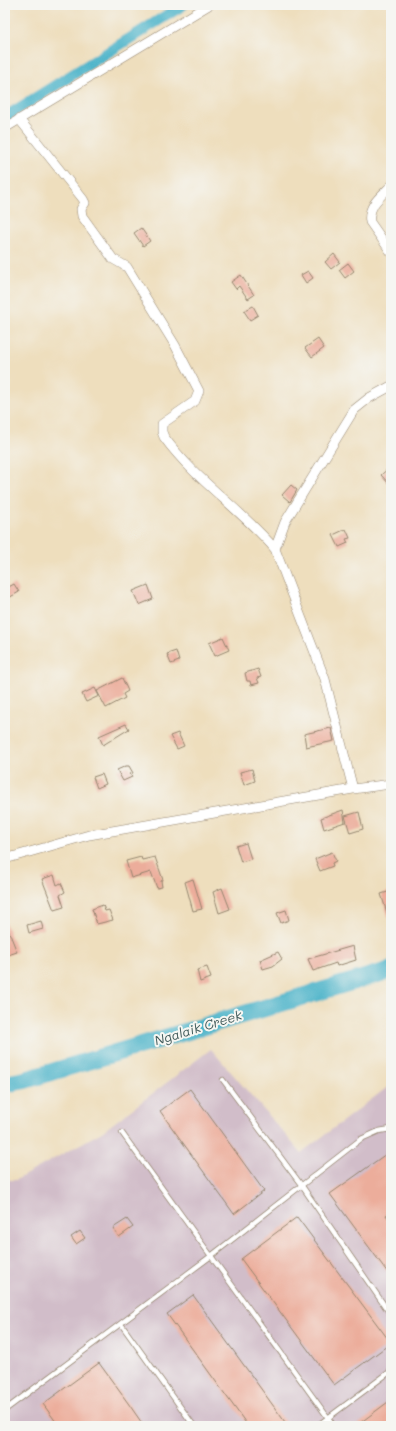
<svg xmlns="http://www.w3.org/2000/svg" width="396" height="1431" font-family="Mali,sans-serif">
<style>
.industrial{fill:#d1bdc9}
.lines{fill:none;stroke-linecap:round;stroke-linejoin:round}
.canal{stroke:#4bb3c9;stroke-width:11}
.river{stroke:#4bb3c9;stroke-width:18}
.building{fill:#ecad9b}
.lane-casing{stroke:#94846e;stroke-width:6}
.street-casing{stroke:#94846e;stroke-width:10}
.lane{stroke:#fff;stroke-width:4.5}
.street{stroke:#fff;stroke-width:9}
.labels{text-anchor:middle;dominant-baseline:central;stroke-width:4;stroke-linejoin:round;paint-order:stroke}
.water-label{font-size:13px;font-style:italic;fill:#415a5a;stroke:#f6f6f2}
</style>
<rect width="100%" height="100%" fill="#f6f6f2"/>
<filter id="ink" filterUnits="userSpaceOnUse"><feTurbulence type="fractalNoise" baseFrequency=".025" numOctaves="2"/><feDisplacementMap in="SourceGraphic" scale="8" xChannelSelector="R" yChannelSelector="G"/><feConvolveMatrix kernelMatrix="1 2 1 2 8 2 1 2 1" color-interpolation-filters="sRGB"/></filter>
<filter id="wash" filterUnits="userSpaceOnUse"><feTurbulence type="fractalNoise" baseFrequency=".012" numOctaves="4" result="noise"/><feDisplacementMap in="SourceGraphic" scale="16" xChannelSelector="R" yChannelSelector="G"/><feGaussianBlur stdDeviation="0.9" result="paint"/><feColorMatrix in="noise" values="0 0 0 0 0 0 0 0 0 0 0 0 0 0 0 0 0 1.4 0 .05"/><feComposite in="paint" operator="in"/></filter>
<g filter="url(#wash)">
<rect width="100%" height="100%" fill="#eedebd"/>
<path class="industrial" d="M211,1049L301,1153L389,1086L391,1089V1426H5V1180H16L102,1132Z"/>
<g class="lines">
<path class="canal" d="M5,117L183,5"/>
<path class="river" d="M5,1084L25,1080L391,970"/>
</g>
<g id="blocks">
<path class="building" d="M141,228L150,241L143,246L134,233Z
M334,254L340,262L331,269L325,262Z
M348,263L354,271L345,278L339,270Z
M308,271L313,278L306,283L301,275Z
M241,275L254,295L248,299L239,286L236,289L231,282Z
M253,306L258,315L250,320L244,311Z
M318,339L324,348L312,357L305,348Z
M391,466V486L381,475Z
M291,485L297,490L290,502L282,495Z
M346,529L350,538L346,539L348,543L339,547L333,535Z
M14,584L19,592L5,600V589Z
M148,585L153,599L139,605L133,591Z
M223,637L229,650L215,656L209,643Z
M176,651L179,661L171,664L167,654Z
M258,669L261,677L257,678L259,683L251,685L250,681H247L245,673Z
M122,678L128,691L123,694L125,698L106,708L97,691Z
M95,688L99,696L86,702L82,694Z
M126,724L129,729L103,745L99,736Z
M331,728L334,741L306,747L304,734Z
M178,733L184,746L177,749L170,736Z
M126,766H129L133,773L130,774L132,777L123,781L117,770Z
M252,769L255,781L244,785L240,772Z
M102,774L106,784L97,788L93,777Z
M343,810L345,822L324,829L321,818Z
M359,812L363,829L350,833L345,816Z
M246,843L251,859L241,862L236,846Z
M332,852L336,861L332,863L333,866L320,871L315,859Z
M141,857L142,860L155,857L163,880L161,881L162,887L157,888L151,872L131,878L126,861Z
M54,875L57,885L61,883L65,892L60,895L64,907L54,910L42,879Z
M193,879L202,909L193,911L185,882Z
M222,888L230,909L219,913L213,892Z
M391,891V918L389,919L381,894Z
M103,905L105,911L109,910L113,920L97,924L92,909Z
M286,910L289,920L281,923L277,913Z
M41,921L43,929L29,933L27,925Z
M5,922L17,952L5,956Z
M353,946L356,960L337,966L336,963L313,971L308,959Z
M278,952L282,959L273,966L263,969L260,960Z
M207,967L211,978L200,982L197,970Z
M190,1089L264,1191L234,1214L160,1111Z
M386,1154L391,1161V1212L386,1215L391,1222V1277L330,1194Z
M297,1217L391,1343L334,1385L241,1259Z
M127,1219L133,1227L119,1237L113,1228Z
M80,1231L85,1238L76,1244L71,1237Z
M193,1295L285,1422L280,1426H248L167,1314Z
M99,1363L128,1403L144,1426H59L43,1404Z
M388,1402L391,1407V1426H356Z"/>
</g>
</g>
<g filter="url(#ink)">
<use href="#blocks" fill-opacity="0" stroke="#94846e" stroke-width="1"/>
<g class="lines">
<g class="lane-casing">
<path id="lane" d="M223,1080L302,1186L391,1315
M122,1133L334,1426
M121,1324L194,1426
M5,1410L211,1256L361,1139L379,1131L391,1129
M317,1426L391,1371"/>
</g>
<g class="street-casing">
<path id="street" d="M19,119L83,199L85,203L81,209L82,216L113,259L127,267L175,345L199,391L195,401L162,424V432L164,437C195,480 241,509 275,549
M5,128L209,5
M391,186C381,196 367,206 370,222L391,252
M353,789L325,679L275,549L285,522L354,410L369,398L391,386
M5,859L89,835L353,789L391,784"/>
</g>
<use href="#lane" class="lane"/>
<use href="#street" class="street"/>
</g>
</g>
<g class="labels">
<g class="water-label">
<text transform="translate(198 1027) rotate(-17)">Ngalaik Creek</text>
</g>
</g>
<rect width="396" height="1431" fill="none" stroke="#f6f6f2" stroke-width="20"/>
</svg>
